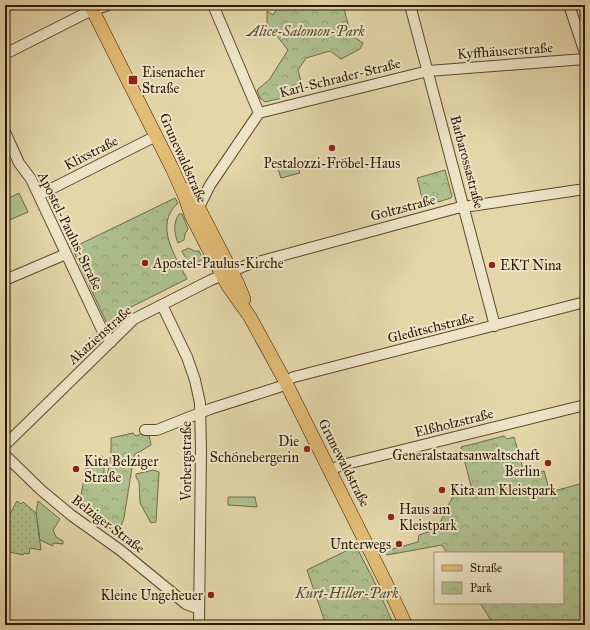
<svg xmlns="http://www.w3.org/2000/svg" width="590" height="630" font-family="'IM FELL Great Primer',serif">
<style>
.grass{fill:#aebf8d;stroke:#6e6c49}
.park{fill:url(#park-crowns);stroke:#6e6c49}
.garden{fill:url(#garden-dots);stroke:#6e6c49}
.lines{fill:none;stroke-linecap:round;stroke-linejoin:round}
.minor-casing{stroke:#5b482e;stroke-width:12}
.major-casing{stroke:#2e1805;stroke-width:14}
.minor{stroke:#ede4c7;stroke-width:10}
.major{stroke:#e2bb74;stroke-width:13}
.poi-dot{fill:#8f2418;stroke:#ede4c7;stroke-width:1.5}
.labels{text-anchor:middle;dominant-baseline:central;stroke-width:4;stroke-linejoin:round;paint-order:stroke}
.park-label{font-size:14px;font-style:italic;fill:#544a2e;stroke:#ede4c7}
.street-label{font-size:14px;fill:#2e1805;stroke:#ede4c7}
.poi-label{font-size:14px;fill:#2e1805;stroke:#ede4c7;text-anchor:start}
</style>
<defs>
<pattern id="park-crowns" width="20" height="18" patternUnits="userSpaceOnUse"><rect width="20" height="18" fill="#aebf8d"/><path d="M2 6a3 3 0 1 1 6 0M12 15a3 3 0 1 1 6 0" fill="none" stroke="#96a378"/></pattern>
<pattern id="garden-dots" width="8" height="8" patternUnits="userSpaceOnUse"><rect width="8" height="8" fill="#aebf8d"/><path d="M2 2h.1M6 6h.1" fill="none" stroke="#96a378" stroke-width="1.8" stroke-linecap="round"/></pattern>
</defs>
<rect width="100%" height="100%" fill="#e3d6a9"/>
<filter id="stains"><feTurbulence type="fractalNoise" baseFrequency=".005" numOctaves="4"/><feColorMatrix values="0 0 0 0 .2 0 0 0 0 .09 0 0 0 0 .02 0 0 0 .5 -.17"/></filter>
<radialGradient id="worn" r=".72"><stop offset=".6" stop-color="#630" stop-opacity="0"/><stop offset="1" stop-color="#630" stop-opacity=".3"/></radialGradient>
<path class="grass" d="M296,161L300,173L281,178L277,166Z
M19,193L28,212L5,222V206L9,204L7,199Z
M179,214H182L188,229L185,234L184,240L178,243C174,233 173,223 179,214Z
M189,248L194,251H199L203,259L190,267L182,251Z
M228,497H255L257,507L228,505Z
M38,501L60,519L53,530L56,537L63,541V544L53,543V546L40,540L36,513Z"/>
<path class="park" d="M279,5H343L351,35L363,43L360,49L341,59L330,51L306,58L298,70L304,93L265,102L260,98L257,90L269,80L288,50L273,31H267V11L273,15Z
M445,170L452,196L451,198L424,206L417,178Z
M175,198L178,203C153,225 176,257 187,279L129,308L109,328L72,248Z
M133,433L136,436L141,434L149,435L151,445L134,455L124,518L118,534L79,506L84,479L106,483L111,453V438Z
M504,436L507,439L514,437L525,476L544,471L550,492L584,483L585,487V625H494L480,603H563V553H447L442,545L387,555L385,551L418,542L419,535L437,529L453,496L472,490L461,447Z
M101,456H102L104,464V478H92L84,477L85,470Z
M153,470L159,472L156,522L151,523L140,503L139,482L136,477V474Z
M356,546L373,579L394,625H326L307,570Z"/>
<path class="garden" d="M17,501L21,504L23,502L36,513L41,550L30,548L29,554L24,553L23,555L5,551V509L10,514Z"/>
<g class="lines">
<g class="minor-casing">
<path id="minor" d="M213,5L259,113
M410,5L495,326
M569,5L585,53
M5,54L88,12L108,5
M259,113L428,71L585,59
M5,132L19,163L31,179L103,332L111,342
M39,195L156,136
M199,207L210,185L259,113
M5,280L66,254
M162,305L187,357L195,380L200,403L201,450L199,625
M285,381L294,377L585,302
M145,430H157L210,409L279,387L286,384
M5,445L134,319L211,280L247,265L457,208L585,189
M5,455L41,490L71,515L120,550L186,604L199,609
M330,470L342,465L585,405"/>
</g>
<g class="major-casing">
<path id="major" d="M90,5L172,168L185,197L191,215L214,260L228,286L250,317L285,381L386,583L406,625
M189,189L237,282L244,299"/>
</g>
<use href="#minor" class="minor"/>
<use href="#major" class="major"/>
</g>
<g class="poi-dot">
<rect x="128" y="75" width="10" height="10" rx="2"/>
<circle cx="332" cy="148" r="4"/>
<circle cx="145" cy="263" r="4"/>
<circle cx="492" cy="265" r="4"/>
<circle cx="307" cy="449" r="4"/>
<circle cx="548" cy="463" r="4"/>
<circle cx="76" cy="469" r="4"/>
<circle cx="442" cy="490" r="4"/>
<circle cx="391" cy="517" r="4"/>
<circle cx="399" cy="544" r="4"/>
<circle cx="211" cy="595" r="4"/>
</g>
<g class="labels">
<g class="park-label">
<text x="306" y="31">Alice-Salomon-Park</text>
<text x="347" y="593">Kurt-Hiller-Park</text>
</g>
<g class="street-label">
<text transform="translate(505 51) rotate(-4)">Kyffhäuserstraße</text>
<text transform="translate(340 78) rotate(-14)">Karl-Schrader-Straße</text>
<text transform="translate(91 153) rotate(-27)">Klixstraße</text>
<text transform="translate(183 158) rotate(66)">Grunewaldstraße</text>
<text transform="translate(467 162) rotate(75)">Barbarossastraße</text>
<text transform="translate(403 208) rotate(-15)">Goltzstraße</text>
<text transform="translate(70 231) rotate(64)">Apostel-Paulus-Straße</text>
<text transform="translate(431 328) rotate(-14)">Gleditschstraße</text>
<text transform="translate(100 335) rotate(-42)">Akazienstraße</text>
<text transform="translate(454 423) rotate(-14)">Elßholzstraße</text>
<text transform="translate(186 461) rotate(-90)">Vorbergstraße</text>
<text transform="translate(344 463) rotate(63)">Grunewaldstraße</text>
<text transform="translate(108 524) rotate(37)">Belziger Straße</text>
</g>
<g class="poi-label">
<text x="142" y="72">Eisenacher<tspan x="142" dy="16">Straße</tspan></text>
<text x="332" y="163" text-anchor="middle">Pestalozzi-Fröbel-Haus</text>
<text x="153" y="263">Apostel-Paulus-Kirche</text>
<text x="500" y="265">EKT Nina</text>
<text x="299" y="441" text-anchor="end">Die<tspan x="299" dy="16">Schönebergerin</tspan></text>
<text x="540" y="455" text-anchor="end">Generalstaatsanwaltschaft<tspan x="540" dy="16">Berlin</tspan></text>
<text x="84" y="461">Kita Belziger<tspan x="84" dy="16">Straße</tspan></text>
<text x="450" y="490">Kita am Kleistpark</text>
<text x="399" y="509">Haus am<tspan x="399" dy="16">Kleistpark</tspan></text>
<text x="391" y="544" text-anchor="end">Unterwegs</text>
<text x="203" y="595" text-anchor="end">Kleine Ungeheuer</text>
</g>
</g>
<rect width="590" height="630" fill="none" stroke="#e3d6a9" stroke-width="20"/>
<rect x="6" y="6" width="578" height="618" fill="none" stroke="#2e1805" stroke-width="2"/>
<rect x="10" y="10" width="570" height="610" fill="none" stroke="#2e1805"/>
<rect x="434" y="552" width="130" height="52" fill="#ede4c7" stroke="#a19279"/>
<rect x="442" y="565" width="20" height="6" fill="#e2bb74" stroke="#a19279"/>
<text x="470" y="572" font-size="12" fill="#2e1805">Straße</text>
<rect x="442" y="582" width="20" height="12" fill="url(#park-crowns)" stroke="#a19279"/>
<text x="470" y="592" font-size="12" fill="#2e1805">Park</text>
<rect width="100%" height="100%" filter="url(#stains)"/>
<rect width="100%" height="100%" fill="url(#worn)"/>
</svg>
